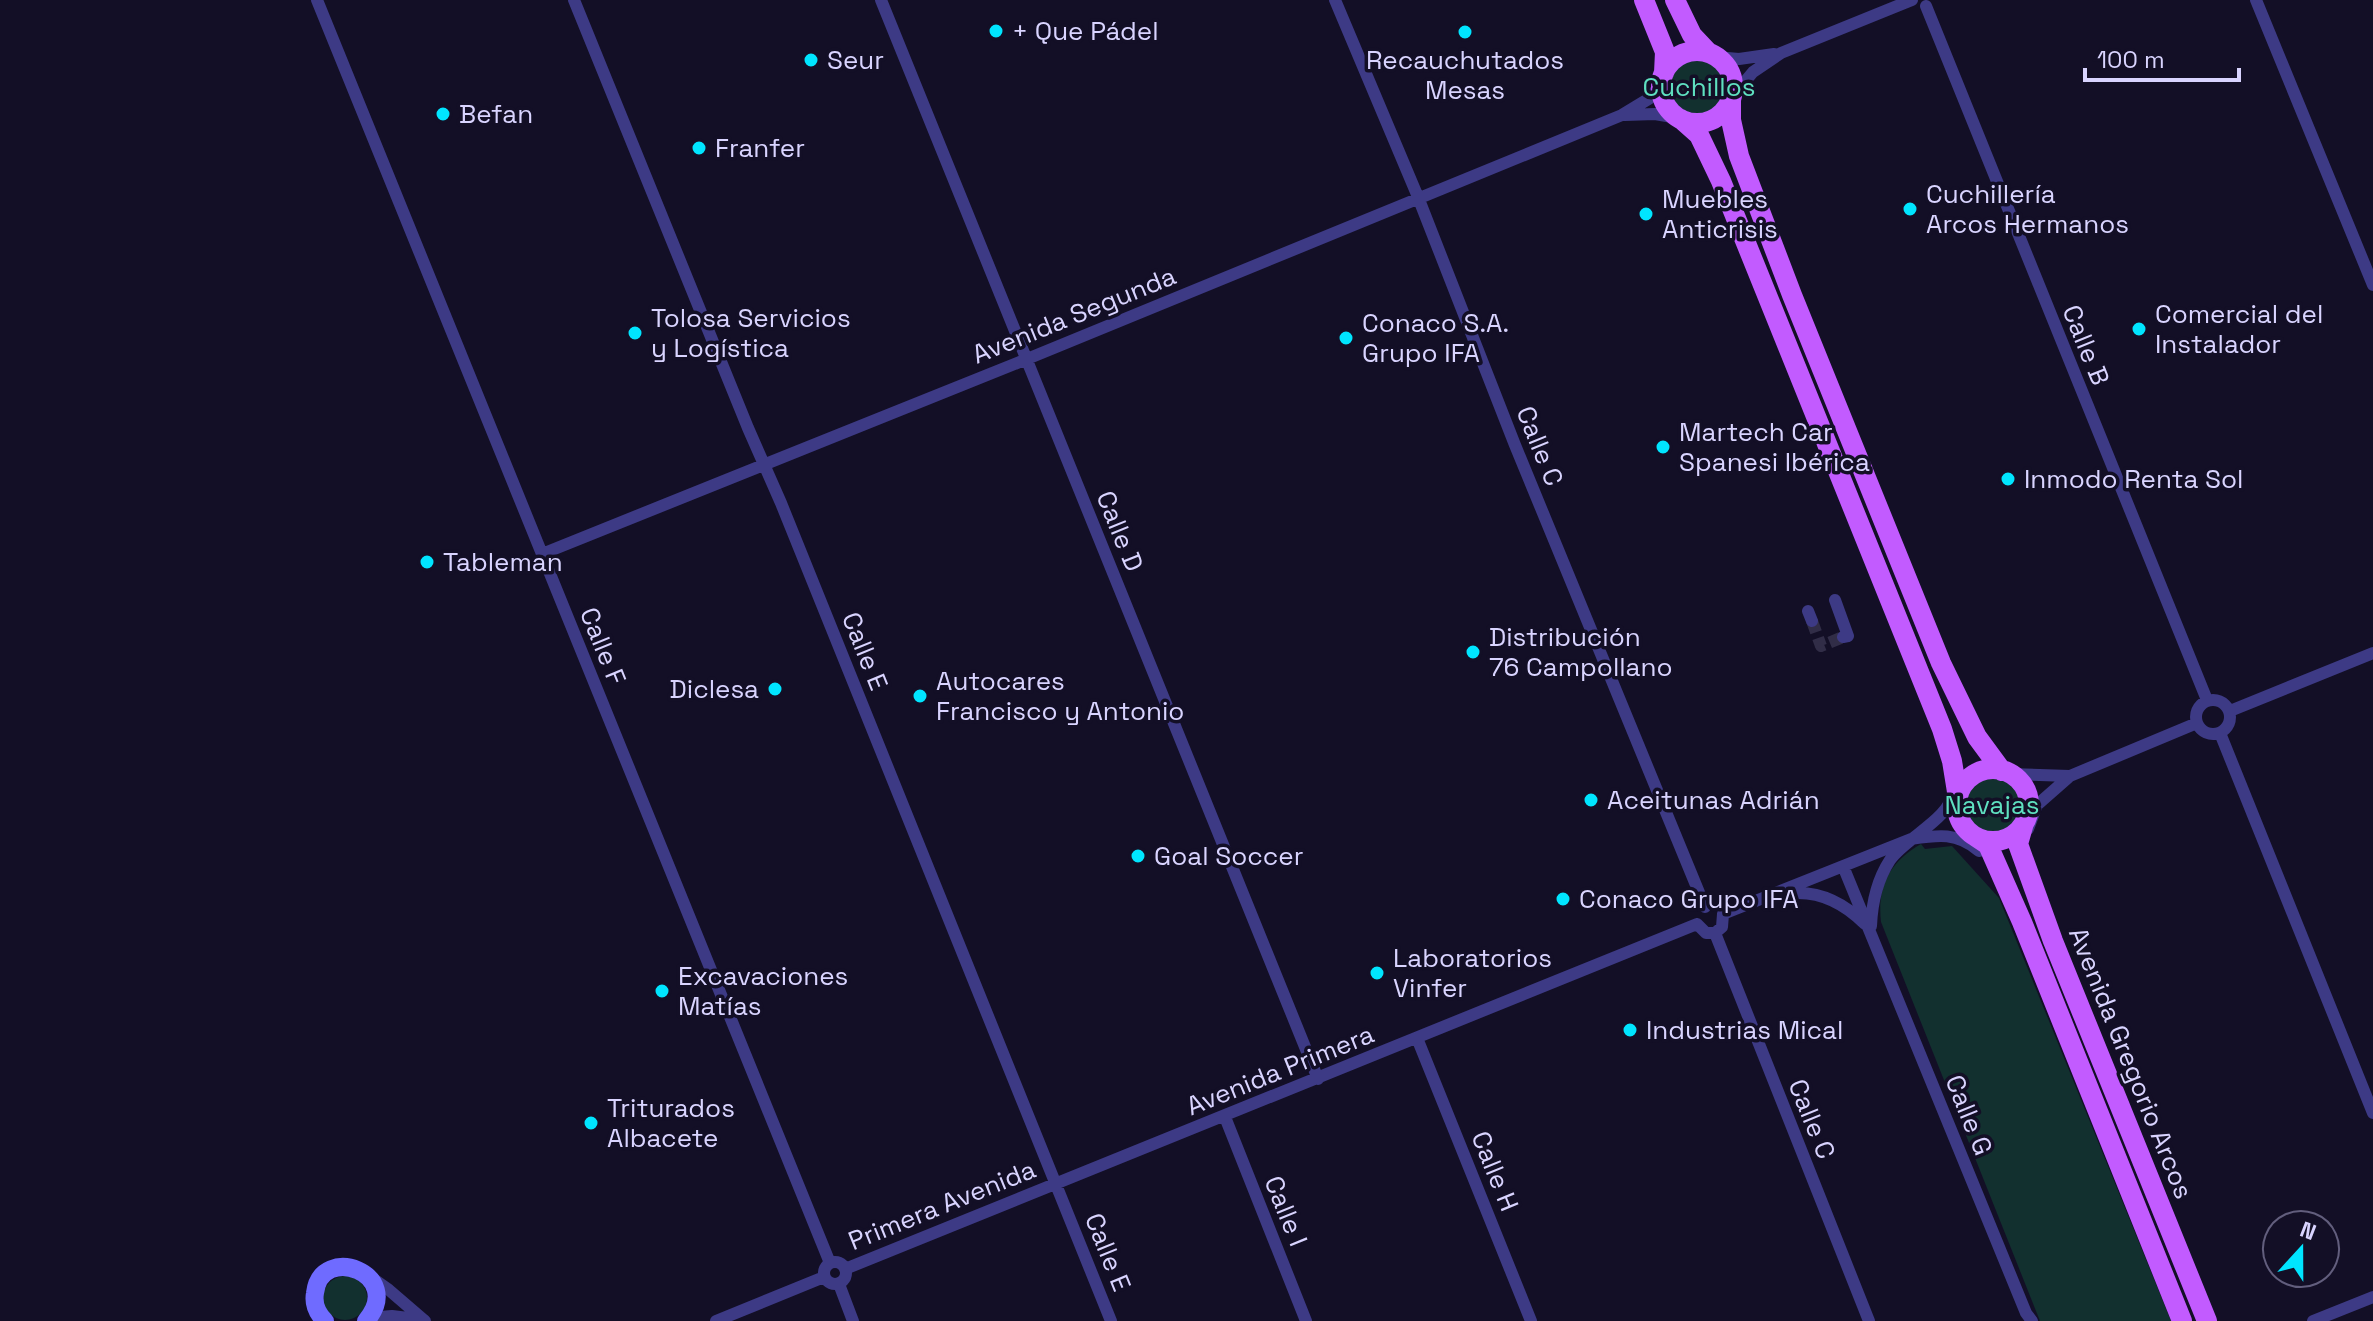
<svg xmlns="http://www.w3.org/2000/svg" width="2373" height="1321" font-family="'Space Grotesk',sans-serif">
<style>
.park{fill:#12302f}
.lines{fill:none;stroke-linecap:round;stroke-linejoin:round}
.street-tunnel{stroke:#312d47;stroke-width:12;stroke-dasharray:12 6;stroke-linecap:butt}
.street{stroke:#3d3a85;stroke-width:12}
.secondary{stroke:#6f6bff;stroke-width:18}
.primary{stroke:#c25bff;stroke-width:20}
.poi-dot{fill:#00e5ff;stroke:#130f26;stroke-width:3}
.labels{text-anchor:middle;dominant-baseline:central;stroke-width:7;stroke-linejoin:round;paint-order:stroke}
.poi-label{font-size:26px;fill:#d9d4ff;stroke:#130f26;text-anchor:start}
.park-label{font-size:26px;fill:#5fe0c0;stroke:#130f26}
.street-label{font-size:26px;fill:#d9d4ff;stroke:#130f26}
</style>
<rect width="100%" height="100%" fill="#130f26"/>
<path class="park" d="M1670 87a29 29 0 1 1 58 0a29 29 0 1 1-58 0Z
M1963 805a29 29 0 1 1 58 0a29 29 0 1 1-58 0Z
M1921,844L1925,849L1952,846L1999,898L2171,1321H2040L1881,922C1877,887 1889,862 1921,844Z
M323 1298a22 22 0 1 1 44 0a22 22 0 1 1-44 0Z"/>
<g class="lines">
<path class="street-tunnel" d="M1812,621L1821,646L1843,637"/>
<path class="street" d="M317,0L830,1263
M574,0L748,428L781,503L1111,1321
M881,0L1318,1079
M1335,0L1418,197L1515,445L1705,907
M2256,0L2373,285
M1926,6L2207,700
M1716,57L1739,59L1774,54
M1732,97L1753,72L1781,53L1912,0
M1625,115L1655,114L1678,118
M542,554L1027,359L1622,115L1650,98L1662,82
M1835,600L1848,636L1843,637
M1808,611L1812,621
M2196 717a17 17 0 1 1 34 0a17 17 0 1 1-34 0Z
M2230,711L2373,653
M2220,733L2373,1113
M2009,774L2070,776
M2028,829L2037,805L2070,776L2197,723
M1843,866L2026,1313L2032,1321
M1785,894C1816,889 1843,902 1865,924
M1723,914L1911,839C1938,835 1957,832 1979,851
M1697,924L1706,933H1715L1722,927L1723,914
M1871,926C1872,902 1877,880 1890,860C1905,838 1952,818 1953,791
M1715,933L1869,1321
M1417,1038L1531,1321
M1225,1117L1306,1321
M824 1273a11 11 0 1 1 22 0a11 11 0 1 1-22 0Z
M845,1269L1697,924
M372,1278L389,1290L425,1321
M839,1284L853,1321
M369,1318L392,1316L424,1320
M716,1321L824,1277
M2313,1321L2373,1297"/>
<path class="secondary" d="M325,1321C317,1313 313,1304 315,1293C321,1242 406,1274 366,1321"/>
<path class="primary" d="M1644,0L1665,52L1664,73
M1675,0L1692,35L1709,53
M1661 87a36 36 0 1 1 72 0a36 36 0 1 1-72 0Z
M1731,101V120L1739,156L1792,295L1941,663L1977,737L2002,771
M1681,119L1699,135L1721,181L1942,729L1952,761L1958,798
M1957 805a36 36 0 1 1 72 0a36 36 0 1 1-72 0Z
M2024,823L2018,844L2053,941L2207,1321
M1976,837L1988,845L2022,922L2182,1321"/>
</g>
<g class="poi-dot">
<circle cx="996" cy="31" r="8"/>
<circle cx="1465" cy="32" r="8"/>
<circle cx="811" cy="60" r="8"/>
<circle cx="443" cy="114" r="8"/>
<circle cx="699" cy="148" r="8"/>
<circle cx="1910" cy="209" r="8"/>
<circle cx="1646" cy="214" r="8"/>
<circle cx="2139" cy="329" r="8"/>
<circle cx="635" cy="333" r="8"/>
<circle cx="1346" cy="338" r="8"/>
<circle cx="1663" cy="447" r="8"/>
<circle cx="2008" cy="479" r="8"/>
<circle cx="427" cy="562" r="8"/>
<circle cx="1473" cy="652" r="8"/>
<circle cx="775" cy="689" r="8"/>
<circle cx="920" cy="696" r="8"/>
<circle cx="1591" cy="800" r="8"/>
<circle cx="1138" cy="856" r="8"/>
<circle cx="1563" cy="899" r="8"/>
<circle cx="1377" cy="973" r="8"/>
<circle cx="662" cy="991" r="8"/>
<circle cx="1630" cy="1030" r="8"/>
<circle cx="591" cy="1123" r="8"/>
</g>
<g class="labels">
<g class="poi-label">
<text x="1012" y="31">+ Que Pádel</text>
<text x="827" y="60">Seur</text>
<text x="1465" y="60" text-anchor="middle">Recauchutados<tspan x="1465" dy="30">Mesas</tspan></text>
<text x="459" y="114">Befan</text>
<text x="715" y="148">Franfer</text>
<text x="1926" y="194">Cuchillería<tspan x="1926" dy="30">Arcos Hermanos</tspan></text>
<text x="1662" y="199">Muebles<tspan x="1662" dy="30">Anticrisis</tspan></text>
<text x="2155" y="314">Comercial del<tspan x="2155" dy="30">Instalador</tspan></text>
<text x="651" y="318">Tolosa Servicios<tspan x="651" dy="30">y Logística</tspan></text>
<text x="1362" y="323">Conaco S.A.<tspan x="1362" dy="30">Grupo IFA</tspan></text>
<text x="1679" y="432">Martech Car<tspan x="1679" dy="30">Spanesi Ibérica</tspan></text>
<text x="2024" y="479">Inmodo Renta Sol</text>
<text x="443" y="562">Tableman</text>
<text x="1489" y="637">Distribución<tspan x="1489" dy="30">76 Campollano</tspan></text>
<text x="936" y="681">Autocares<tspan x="936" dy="30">Francisco y Antonio</tspan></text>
<text x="759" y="689" text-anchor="end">Diclesa</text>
<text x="1607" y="800">Aceitunas Adrián</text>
<text x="1154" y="856">Goal Soccer</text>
<text x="1579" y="899">Conaco Grupo IFA</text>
<text x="1393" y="958">Laboratorios<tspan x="1393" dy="30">Vinfer</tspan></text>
<text x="678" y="976">Excavaciones<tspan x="678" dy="30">Matías</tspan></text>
<text x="1646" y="1030">Industrias Mical</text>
<text x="607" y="1108">Triturados<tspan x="607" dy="30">Albacete</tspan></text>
</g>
<g class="park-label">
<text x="1699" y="87">Cuchillos</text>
<text x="1992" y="805">Navajas</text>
</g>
<g class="street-label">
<text transform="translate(1074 315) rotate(-22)">Avenida Segunda</text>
<text transform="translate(2086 345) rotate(68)">Calle B</text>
<text transform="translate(1540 446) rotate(68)">Calle C</text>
<text transform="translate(1120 531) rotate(68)">Calle D</text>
<text transform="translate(603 646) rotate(68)">Calle F</text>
<text transform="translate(865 651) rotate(68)">Calle E</text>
<text transform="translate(2131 1063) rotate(68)">Avenida Gregorio Arcos</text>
<text transform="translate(1280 1070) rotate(-22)">Avenida Primera</text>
<text transform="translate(1969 1115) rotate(68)">Calle G</text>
<text transform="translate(1812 1119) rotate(68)">Calle C</text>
<text transform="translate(1495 1171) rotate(68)">Calle H</text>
<text transform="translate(942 1205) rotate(-22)">Primera Avenida</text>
<text transform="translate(1286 1211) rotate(68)">Calle I</text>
<text transform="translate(1108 1252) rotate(68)">Calle E</text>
</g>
</g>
<g transform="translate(2301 1249) rotate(21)"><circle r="38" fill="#130f26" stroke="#625e7d" stroke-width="2"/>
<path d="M0-6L14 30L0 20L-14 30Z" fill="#00e5ff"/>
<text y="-12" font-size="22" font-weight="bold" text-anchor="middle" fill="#d9d4ff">N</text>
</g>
<path d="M2085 68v12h154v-12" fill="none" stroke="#d9d4ff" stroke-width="4"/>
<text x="2097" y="68" font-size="24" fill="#d9d4ff" stroke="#130f26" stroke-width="6" paint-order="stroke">100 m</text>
</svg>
